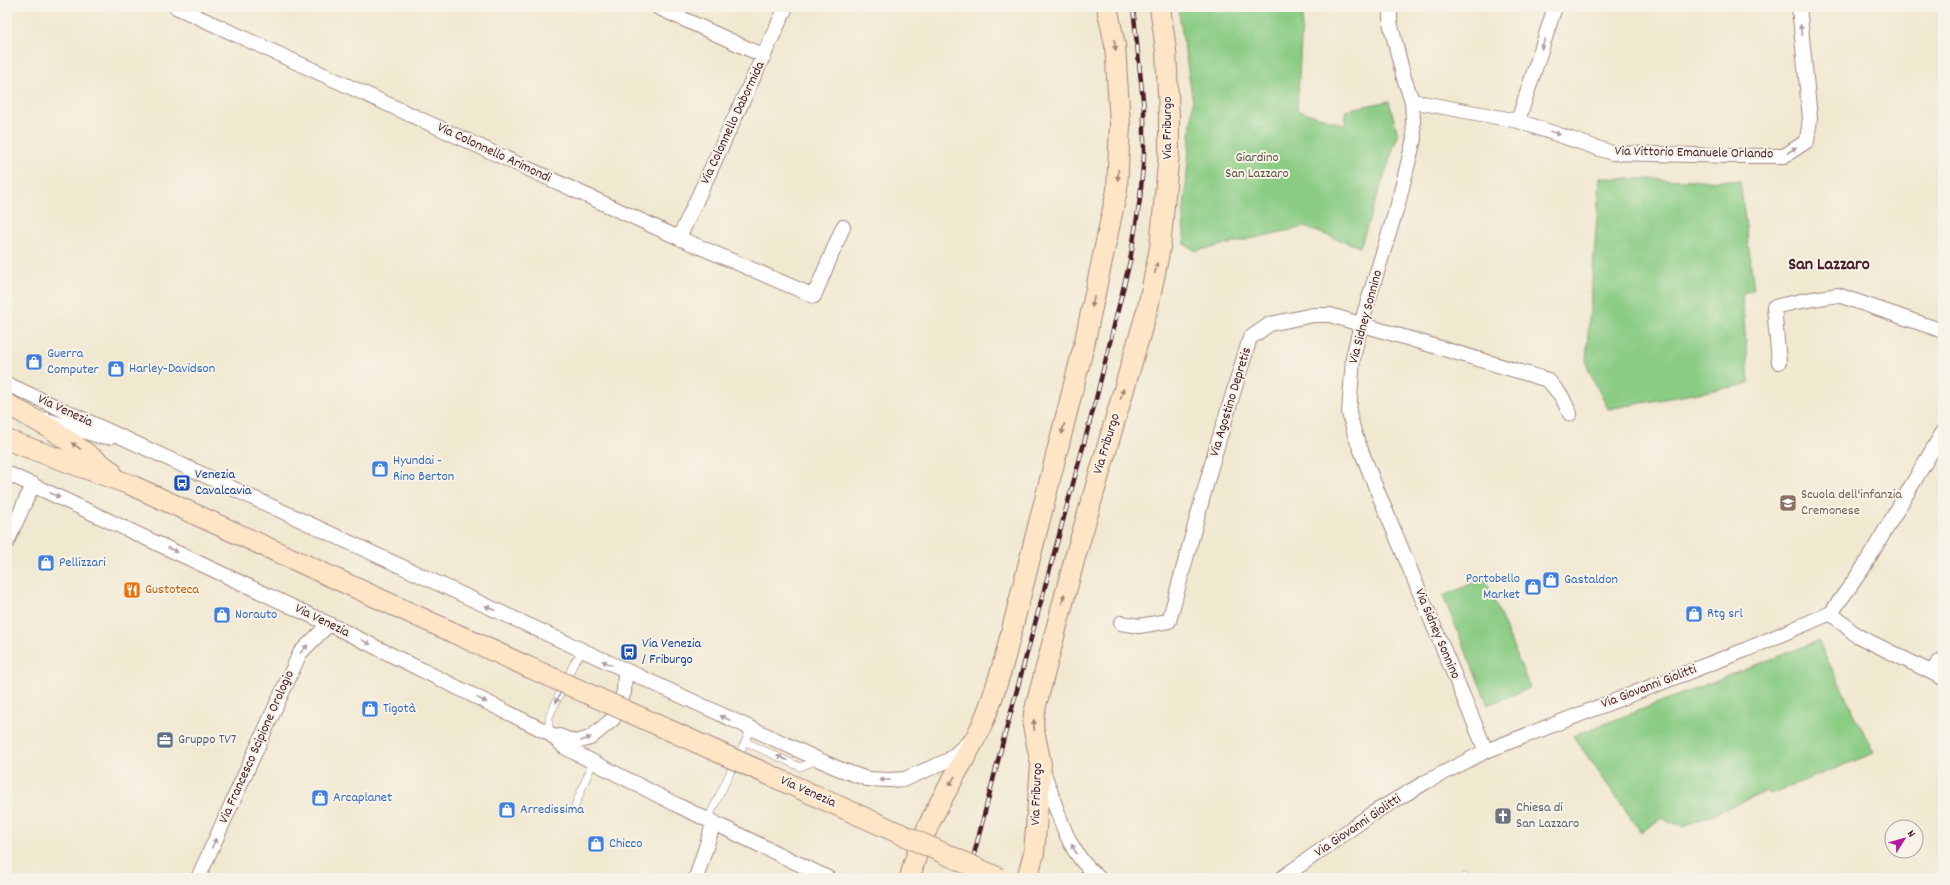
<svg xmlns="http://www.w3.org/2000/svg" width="1950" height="885" font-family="Dekko,sans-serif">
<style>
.green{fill:#8acc84;stroke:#6a7658}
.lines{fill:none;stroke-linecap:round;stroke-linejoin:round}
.lane-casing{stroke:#9e847e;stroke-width:8}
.street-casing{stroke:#9e847e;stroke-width:16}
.secondary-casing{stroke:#9e847e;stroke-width:22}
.lane{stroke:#fff;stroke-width:7}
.street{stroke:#fff;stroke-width:14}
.secondary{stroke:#fde5c5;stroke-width:20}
.rail-casing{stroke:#4a1f2b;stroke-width:4.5}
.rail{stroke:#f7f3e8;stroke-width:3;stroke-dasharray:9;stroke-linecap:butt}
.secondary-bridge-casing{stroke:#9e847e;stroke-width:22;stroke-linecap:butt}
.secondary-bridge{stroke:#fde5c5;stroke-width:20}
.oneway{fill:#ae9aa0}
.oneway2{fill:#a48278}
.labels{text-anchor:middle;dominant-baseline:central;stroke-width:4;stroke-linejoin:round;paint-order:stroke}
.street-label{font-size:14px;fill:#4a1f2b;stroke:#f7f3e8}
.park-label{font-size:14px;fill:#5d5346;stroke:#f7f3e8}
.shop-label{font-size:14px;fill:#366cbe;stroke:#f7f3e8;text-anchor:start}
.transit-label{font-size:14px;fill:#164399;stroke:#f7f3e8;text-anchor:start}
.education-label{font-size:14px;fill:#785e54;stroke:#f7f3e8;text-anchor:start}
.food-label{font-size:14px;fill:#c56008;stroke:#f7f3e8;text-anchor:start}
.service-label{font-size:14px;fill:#4e5e75;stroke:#f7f3e8;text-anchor:start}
.worship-label{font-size:14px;fill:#5b616d;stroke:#f7f3e8;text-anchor:start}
.district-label{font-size:18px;font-weight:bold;fill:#4a1f2b;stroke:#f7f3e8}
</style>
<rect width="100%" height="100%" fill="#f7f3e8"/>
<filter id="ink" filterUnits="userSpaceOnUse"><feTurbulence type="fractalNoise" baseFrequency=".025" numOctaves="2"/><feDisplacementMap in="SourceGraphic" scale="8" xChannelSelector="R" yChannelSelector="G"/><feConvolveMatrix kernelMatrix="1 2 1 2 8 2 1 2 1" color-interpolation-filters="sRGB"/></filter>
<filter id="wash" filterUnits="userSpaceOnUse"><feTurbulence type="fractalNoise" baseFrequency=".012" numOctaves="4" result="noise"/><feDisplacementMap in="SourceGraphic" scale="16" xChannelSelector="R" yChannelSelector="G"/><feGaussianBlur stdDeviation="0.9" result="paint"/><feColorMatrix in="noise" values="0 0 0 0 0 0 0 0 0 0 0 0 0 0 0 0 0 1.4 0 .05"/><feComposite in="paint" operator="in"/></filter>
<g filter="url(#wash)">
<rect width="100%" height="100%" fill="#f1e8d0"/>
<path class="green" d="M1178,7H1303L1297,110L1345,125L1346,110L1389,101L1398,135L1360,247L1304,227L1196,251L1185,245L1183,221L1193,102Z
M1600,178L1740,181L1754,289L1742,294L1749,384L1608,409L1589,371L1586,360Z
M1485,578L1530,688L1488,705L1443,596Z
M1818,641L1874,753L1771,794L1767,791L1683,827L1662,818L1641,832L1573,736Z"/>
</g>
<g filter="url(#ink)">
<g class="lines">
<g class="lane-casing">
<path id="lane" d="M549,733V717L575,661L583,652
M746,742L800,767L818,760
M574,808L593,762
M708,819L751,729
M1464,878L1465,877"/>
</g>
<g class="street-casing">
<path id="street" d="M176,7L679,238L814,296L843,227
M657,7L764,56
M1390,7V22L1404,78L1412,101L1414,139L1398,204L1361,324L1353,358L1349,413L1355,435L1374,483L1486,751
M1412,101L1518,121L1612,153L1735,156H1784L1807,141L1810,118L1799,7
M1518,121L1555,7
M679,238L786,7
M1779,362L1774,307L1801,301L1838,295L1943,331
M7,384L837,768L867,779L890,780L905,779L949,760L969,742
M43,419L99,436L109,437
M7,473L329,624L549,733L564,747L679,806L828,878
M7,542L33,484
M1831,613L1856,635L1943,678
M1121,623L1139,626L1169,621L1214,456L1250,338L1270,324L1313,315H1330L1548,380L1562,397L1570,414
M1932,672L1938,663L1943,660
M559,736L575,742L583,740L590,738L613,719L624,692L625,672
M1042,769C1059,809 1063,849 1099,878
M198,878L300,653L329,624
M696,878L714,822
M1282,878L1373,813L1426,782L1486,751L1745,650L1831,613L1863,568L1943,432"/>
</g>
<g class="secondary-casing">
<path id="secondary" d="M7,404L53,430L111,471
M7,440L131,485L526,666
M910,878C922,824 956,778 980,729C991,706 998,681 1005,657L1084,345L1117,190L1120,125L1115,45L1107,7
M1027,878L1034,853L1041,764L1033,726L1034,713L1074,561L1148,307L1160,248L1169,153V116L1166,50L1160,7"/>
</g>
<use href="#lane" class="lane"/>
<use href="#street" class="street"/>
<use href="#secondary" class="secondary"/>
<g class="rail-casing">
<path id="rail" d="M968,878L1002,745L1096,399L1130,261L1140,199L1144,155V109L1133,7"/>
</g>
<use href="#rail" class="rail"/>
<g class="secondary-bridge-casing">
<path id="secondary-bridge" d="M526,666L999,878"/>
</g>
<use href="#secondary-bridge" class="secondary-bridge"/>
</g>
<defs><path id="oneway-solid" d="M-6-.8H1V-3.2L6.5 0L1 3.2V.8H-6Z"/></defs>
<g class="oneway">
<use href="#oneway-solid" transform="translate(1801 30) rotate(-96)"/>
<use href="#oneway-solid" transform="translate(1543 44) rotate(108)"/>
<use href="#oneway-solid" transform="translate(1555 133) rotate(19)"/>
<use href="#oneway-solid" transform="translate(1792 150) rotate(-33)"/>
<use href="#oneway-solid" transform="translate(55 495) rotate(25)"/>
<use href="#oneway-solid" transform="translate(173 550) rotate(25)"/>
<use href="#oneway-solid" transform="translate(490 608) rotate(-155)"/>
<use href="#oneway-solid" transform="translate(366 642) rotate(26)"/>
<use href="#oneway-solid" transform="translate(304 649) rotate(-47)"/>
<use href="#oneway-solid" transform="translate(607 663) rotate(-154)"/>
<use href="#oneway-solid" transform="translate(558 698) rotate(114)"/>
<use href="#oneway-solid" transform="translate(482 700) rotate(26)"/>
<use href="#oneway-solid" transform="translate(725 718) rotate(-156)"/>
<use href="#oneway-solid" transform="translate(586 739) rotate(-21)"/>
<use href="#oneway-solid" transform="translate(782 758) rotate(-155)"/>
<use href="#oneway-solid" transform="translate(885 780) rotate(-177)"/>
<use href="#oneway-solid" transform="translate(214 843) rotate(-65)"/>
<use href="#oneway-solid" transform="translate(1074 849) rotate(-120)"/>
</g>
<g class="oneway2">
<use href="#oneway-solid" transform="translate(1115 45) rotate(82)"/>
<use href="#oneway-solid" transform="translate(1118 175) rotate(93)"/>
<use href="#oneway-solid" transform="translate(1156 268) rotate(-78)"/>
<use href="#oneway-solid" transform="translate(1093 302) rotate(102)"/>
<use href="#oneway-solid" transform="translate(1122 394) rotate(-73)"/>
<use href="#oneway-solid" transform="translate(1063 429) rotate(104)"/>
<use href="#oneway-solid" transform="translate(76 446) rotate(-145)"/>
<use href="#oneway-solid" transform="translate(1063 599) rotate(-75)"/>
<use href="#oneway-solid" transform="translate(1034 725) rotate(-93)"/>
<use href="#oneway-solid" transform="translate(952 781) rotate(121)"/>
</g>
</g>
<defs>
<g id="shop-square" transform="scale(0.9)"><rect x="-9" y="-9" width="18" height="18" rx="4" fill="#3f7fe0" stroke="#f7f3e8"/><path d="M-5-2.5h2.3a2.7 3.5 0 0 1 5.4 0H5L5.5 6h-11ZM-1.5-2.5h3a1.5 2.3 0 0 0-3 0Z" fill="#fff"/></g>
<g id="bus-square" transform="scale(0.9)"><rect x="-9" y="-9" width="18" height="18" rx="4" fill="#1a4fb4" stroke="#f7f3e8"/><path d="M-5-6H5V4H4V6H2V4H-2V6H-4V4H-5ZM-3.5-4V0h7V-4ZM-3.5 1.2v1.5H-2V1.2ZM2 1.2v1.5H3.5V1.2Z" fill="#fff"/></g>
<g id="school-square" transform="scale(0.9)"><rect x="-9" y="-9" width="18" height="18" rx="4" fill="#8d6e63" stroke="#f7f3e8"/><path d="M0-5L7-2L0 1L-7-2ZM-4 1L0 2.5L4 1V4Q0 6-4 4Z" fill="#fff"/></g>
<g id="restaurant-square" transform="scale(0.9)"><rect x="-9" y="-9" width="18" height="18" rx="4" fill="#e8710a" stroke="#f7f3e8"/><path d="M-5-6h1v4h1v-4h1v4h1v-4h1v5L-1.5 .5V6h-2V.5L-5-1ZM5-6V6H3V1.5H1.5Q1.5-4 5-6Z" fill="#fff"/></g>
<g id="office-square" transform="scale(0.9)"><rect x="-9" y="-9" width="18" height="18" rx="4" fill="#5c6f8a" stroke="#f7f3e8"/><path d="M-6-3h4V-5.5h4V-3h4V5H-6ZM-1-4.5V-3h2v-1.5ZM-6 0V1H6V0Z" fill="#fff"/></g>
<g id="church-square" transform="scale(0.9)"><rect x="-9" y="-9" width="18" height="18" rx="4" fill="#6b7280" stroke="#f7f3e8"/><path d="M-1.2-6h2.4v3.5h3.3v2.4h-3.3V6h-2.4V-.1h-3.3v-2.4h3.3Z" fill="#fff"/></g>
</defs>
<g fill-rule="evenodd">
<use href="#shop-square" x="34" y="362"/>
<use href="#shop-square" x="116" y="369"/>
<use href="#shop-square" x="380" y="469"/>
<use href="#bus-square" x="182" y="483"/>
<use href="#school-square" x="1788" y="503"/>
<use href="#shop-square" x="46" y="563"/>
<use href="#shop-square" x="1551" y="580"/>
<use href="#shop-square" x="1533" y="587"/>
<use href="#restaurant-square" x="132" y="590"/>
<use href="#shop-square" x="1694" y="614"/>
<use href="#shop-square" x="222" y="615"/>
<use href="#bus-square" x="629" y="652"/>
<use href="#shop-square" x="370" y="709"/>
<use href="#office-square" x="165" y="740"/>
<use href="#shop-square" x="320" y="798"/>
<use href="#shop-square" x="507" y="810"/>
<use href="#church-square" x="1503" y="816"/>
<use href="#shop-square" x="596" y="844"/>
</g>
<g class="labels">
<g class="street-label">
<text transform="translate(733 123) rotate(-65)">Via Colonnello Dabormida</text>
<text transform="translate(1168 128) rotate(-90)">Via Friburgo</text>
<text transform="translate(494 153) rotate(25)">Via Colonnello Arimondi</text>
<text transform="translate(1694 153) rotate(1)">Via Vittorio Emanuele Orlando</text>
<text transform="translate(1366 317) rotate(-75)">Via Sidney Sonnino</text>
<text transform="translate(1231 402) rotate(-73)">Via Agostino Depretis</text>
<text transform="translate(65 411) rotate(25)">Via Venezia</text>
<text transform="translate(1107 444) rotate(-73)">Via Friburgo</text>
<text transform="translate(322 621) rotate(26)">Via Venezia</text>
<text transform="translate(1437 634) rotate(67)">Via Sidney Sonnino</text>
<text transform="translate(1649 687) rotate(-21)">Via Giovanni Giolitti</text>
<text transform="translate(257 747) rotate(-66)">Via Francesco Scipione Orologio</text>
<text transform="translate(808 792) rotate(24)">Via Venezia</text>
<text transform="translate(1037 794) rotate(-88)">Via Friburgo</text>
<text transform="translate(1358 826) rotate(-34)">Via Giovanni Giolitti</text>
</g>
<g class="park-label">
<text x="1257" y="158">Giardino<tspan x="1257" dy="16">San Lazzaro</tspan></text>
</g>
<g class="shop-label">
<text x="47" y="354">Guerra<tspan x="47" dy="16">Computer</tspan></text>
<text x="129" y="369">Harley-Davidson</text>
<text x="393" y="461">Hyundai -<tspan x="393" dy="16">Rino Berton</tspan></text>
<text x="59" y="563">Pellizzari</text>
<text x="1520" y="579" text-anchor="end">Portobello<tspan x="1520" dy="16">Market</tspan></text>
<text x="1564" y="580">Gastaldon</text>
<text x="1707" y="614">Rtg srl</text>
<text x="235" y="615">Norauto</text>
<text x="383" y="709">Tigotà</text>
<text x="333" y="798">Arcaplanet</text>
<text x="520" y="810">Arredissima</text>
<text x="609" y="844">Chicco</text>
</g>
<g class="transit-label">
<text x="195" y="475">Venezia<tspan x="195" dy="16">Cavalcavia</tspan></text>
<text x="642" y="644">Via Venezia<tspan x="642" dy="16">/ Friburgo</tspan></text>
</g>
<g class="education-label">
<text x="1801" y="495">Scuola dell'infanzia<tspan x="1801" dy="16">Cremonese</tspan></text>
</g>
<g class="food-label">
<text x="145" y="590">Gustoteca</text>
</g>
<g class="service-label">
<text x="178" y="740">Gruppo TV7</text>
</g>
<g class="worship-label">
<text x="1516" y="808">Chiesa di<tspan x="1516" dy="16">San Lazzaro</tspan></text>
</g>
<g class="district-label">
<text x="1829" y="265">San Lazzaro</text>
</g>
</g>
<rect width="1950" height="885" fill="none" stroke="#f7f3e8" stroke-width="24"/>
<g transform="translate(1904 839) rotate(53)"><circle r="19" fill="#f7f3e8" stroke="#b29e9c"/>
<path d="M0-3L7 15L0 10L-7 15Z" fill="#b5179e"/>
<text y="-6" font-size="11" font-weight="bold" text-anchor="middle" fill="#4a1f2b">N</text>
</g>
</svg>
